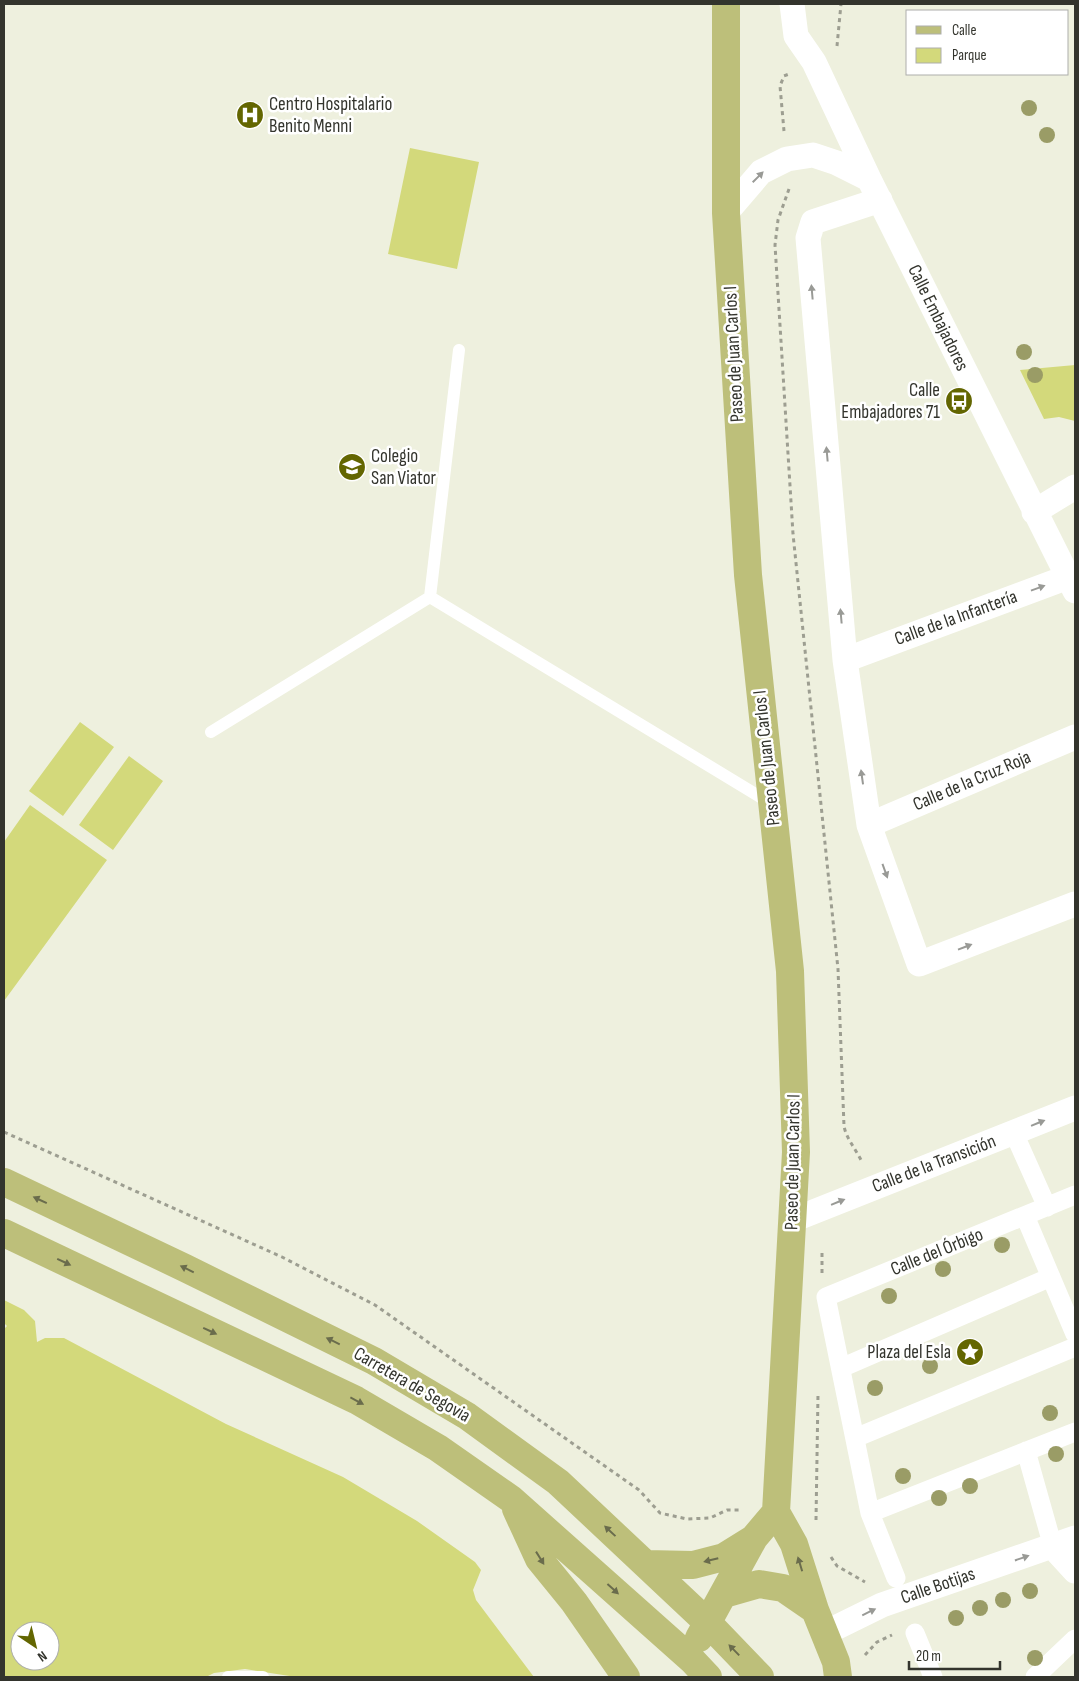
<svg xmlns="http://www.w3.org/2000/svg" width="1079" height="1681" font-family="'Sofia Sans Condensed',sans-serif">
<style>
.green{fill:#d3d97b;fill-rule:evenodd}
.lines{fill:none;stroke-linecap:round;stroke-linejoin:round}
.path{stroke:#9d9e91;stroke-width:3;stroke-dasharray:4 4;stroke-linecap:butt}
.service{stroke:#fff;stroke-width:12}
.pedestrian{stroke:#fff;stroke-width:19}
.minor{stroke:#fff;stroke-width:25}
.primary{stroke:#bdbf7a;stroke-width:28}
.tree{fill:#9a9c66}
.oneway{fill:#999a96}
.oneway2{fill:#6a6c4c}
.labels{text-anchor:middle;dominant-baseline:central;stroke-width:5;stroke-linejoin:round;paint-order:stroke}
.poi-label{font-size:19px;fill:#33342d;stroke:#fff;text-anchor:start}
.street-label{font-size:19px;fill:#33342d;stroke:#fff}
</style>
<rect width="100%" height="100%" fill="#eef0de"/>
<path class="green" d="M410,148L479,162L457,269L388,254Z
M1075,365V421L1059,417L1044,419L1020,370Z
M80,722L114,747L63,816L29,791Z
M129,756L163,781L113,850L79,825Z
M30,805L107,860L4,1001V842Z
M4,1300L24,1310L35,1321L37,1342L45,1338H64L226,1424L343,1477L417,1521L475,1562L481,1570L473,1590L476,1600L534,1677H296L245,1669L214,1673L206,1677H4V1329L7,1326L4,1323ZM20,1631H50V1661H20Z"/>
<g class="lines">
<path class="path" d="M837,46L841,4
M784,131L780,86L784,76L789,74
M789,189L778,220L775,245L793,534L838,969L844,1126C846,1138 855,1148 861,1160L860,1163
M4,1132L282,1257L375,1305L639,1490L660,1513L687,1519L710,1518L727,1510H739
M822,1273V1249
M816,1520L818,1394
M831,1557L837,1566L865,1582
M865,1655L877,1642L892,1635"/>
<path class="service" d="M430,597L459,350
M211,732L430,597L772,804
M228,1677H263"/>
<path class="pedestrian" d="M1014,1133L1047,1207
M1025,1216L1075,1334
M841,1368L1051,1277
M855,1438L1075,1347
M1026,1451L1053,1547
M870,1513L1075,1432
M896,1578L870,1513L826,1297L1075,1195
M915,1633L933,1677
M1035,1677L1075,1639"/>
<path class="minor" d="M792,4L796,36L814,62L869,179L1075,591
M880,200L813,222L808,238L845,660L869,825L919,964L1075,904
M726,213L761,172L787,159L813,155L837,163L869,179
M1034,512L1075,487
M845,660L1068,577
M869,825L1075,737
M793,1220L1075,1108
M1053,1547L1075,1571
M825,1633L882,1605L1075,1538"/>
<path class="primary" d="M726,4V213L748,575L790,971L796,1152L776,1512L794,1544L815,1610L836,1662L838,1677
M4,1182L185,1268L374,1361L467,1416L558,1482L708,1623L760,1677
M4,1233L356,1400L438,1448L511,1499L692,1660L708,1677
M516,1509L539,1559L574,1602L626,1677
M646,1564L693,1565L724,1557L753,1539
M724,1594L759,1584L783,1588L815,1610
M699,1638L754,1538L776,1512"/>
</g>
<g class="tree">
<circle cx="1029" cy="108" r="8"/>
<circle cx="1047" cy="135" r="8"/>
<circle cx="1024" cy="352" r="8"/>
<circle cx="1035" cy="375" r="8"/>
<circle cx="1002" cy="1245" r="8"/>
<circle cx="943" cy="1269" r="8"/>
<circle cx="889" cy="1296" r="8"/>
<circle cx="930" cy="1366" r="8"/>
<circle cx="875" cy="1388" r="8"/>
<circle cx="1050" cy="1413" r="8"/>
<circle cx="1056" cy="1454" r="8"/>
<circle cx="903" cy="1476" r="8"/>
<circle cx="970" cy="1486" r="8"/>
<circle cx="939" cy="1498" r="8"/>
<circle cx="1030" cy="1591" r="8"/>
<circle cx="1003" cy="1600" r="8"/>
<circle cx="980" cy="1608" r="8"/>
<circle cx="956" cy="1618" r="8"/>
<circle cx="1035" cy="1658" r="8"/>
</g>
<defs><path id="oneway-solid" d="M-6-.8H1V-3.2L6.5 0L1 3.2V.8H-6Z" transform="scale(1.25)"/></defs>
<g class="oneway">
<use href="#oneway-solid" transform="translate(758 177) rotate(-45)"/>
<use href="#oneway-solid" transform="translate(812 292) rotate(-95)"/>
<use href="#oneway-solid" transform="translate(827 454) rotate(-95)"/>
<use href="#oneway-solid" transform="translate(1038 588) rotate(-20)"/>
<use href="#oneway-solid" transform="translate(841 616) rotate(-95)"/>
<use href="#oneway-solid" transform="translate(862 777) rotate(-98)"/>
<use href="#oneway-solid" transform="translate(885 871) rotate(70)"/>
<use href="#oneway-solid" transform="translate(965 947) rotate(-21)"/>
<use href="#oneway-solid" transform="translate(1038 1123) rotate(-22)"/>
<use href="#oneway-solid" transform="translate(838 1202) rotate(-22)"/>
<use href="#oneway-solid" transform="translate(1022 1558) rotate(-19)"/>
<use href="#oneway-solid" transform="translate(869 1612) rotate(-26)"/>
</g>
<g class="oneway2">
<use href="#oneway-solid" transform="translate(40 1200) rotate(-155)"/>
<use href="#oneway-solid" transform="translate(64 1262) rotate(25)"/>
<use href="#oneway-solid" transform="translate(187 1269) rotate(-154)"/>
<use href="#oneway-solid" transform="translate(210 1331) rotate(25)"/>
<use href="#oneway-solid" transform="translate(333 1341) rotate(-154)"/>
<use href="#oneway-solid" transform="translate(357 1401) rotate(28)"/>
<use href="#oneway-solid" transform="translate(610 1531) rotate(-137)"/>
<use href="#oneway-solid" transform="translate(540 1558) rotate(58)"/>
<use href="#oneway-solid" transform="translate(711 1560) rotate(166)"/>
<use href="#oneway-solid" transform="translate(800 1564) rotate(-107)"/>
<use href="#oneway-solid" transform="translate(613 1589) rotate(42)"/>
<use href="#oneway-solid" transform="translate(734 1650) rotate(-134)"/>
</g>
<defs>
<g id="hospital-disc" transform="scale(1.4375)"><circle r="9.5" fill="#636601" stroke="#fff"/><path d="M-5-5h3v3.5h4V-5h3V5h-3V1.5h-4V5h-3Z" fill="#fff"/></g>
<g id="bus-disc" transform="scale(1.4375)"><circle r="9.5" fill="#636601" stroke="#fff"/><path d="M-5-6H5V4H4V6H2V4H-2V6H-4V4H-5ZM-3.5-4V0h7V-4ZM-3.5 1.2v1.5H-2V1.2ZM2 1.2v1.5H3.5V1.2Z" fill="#fff"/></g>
<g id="school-disc" transform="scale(1.4375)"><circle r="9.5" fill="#636601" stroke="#fff"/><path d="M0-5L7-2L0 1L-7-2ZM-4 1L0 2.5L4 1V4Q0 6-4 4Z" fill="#fff"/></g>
<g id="sight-disc" transform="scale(1.4375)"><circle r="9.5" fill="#636601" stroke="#fff"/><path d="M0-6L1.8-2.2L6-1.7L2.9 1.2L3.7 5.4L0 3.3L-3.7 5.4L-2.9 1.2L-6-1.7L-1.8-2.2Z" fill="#fff"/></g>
</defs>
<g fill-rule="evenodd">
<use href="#hospital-disc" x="250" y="115"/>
<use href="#bus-disc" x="959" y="401"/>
<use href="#school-disc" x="352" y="467"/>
<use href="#sight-disc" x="970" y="1352"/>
</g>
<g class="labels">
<g class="poi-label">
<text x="269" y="104">Centro Hospitalario<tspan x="269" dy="22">Benito Menni</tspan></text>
<text x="940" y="390" text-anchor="end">Calle<tspan x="940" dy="22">Embajadores 71</tspan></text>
<text x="371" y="456">Colegio<tspan x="371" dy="22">San Viator</tspan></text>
<text x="951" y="1352" text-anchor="end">Plaza del Esla</text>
</g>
<g class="street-label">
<text transform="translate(938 318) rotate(64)">Calle Embajadores</text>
<text transform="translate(734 354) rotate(-93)">Paseo de Juan Carlos I</text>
<text transform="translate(956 618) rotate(-20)">Calle de la Infantería</text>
<text transform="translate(767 758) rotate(-96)">Paseo de Juan Carlos I</text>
<text transform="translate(972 781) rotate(-23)">Calle de la Cruz Roja</text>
<text transform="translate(793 1162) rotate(-89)">Paseo de Juan Carlos I</text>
<text transform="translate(934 1164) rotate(-21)">Calle de la Transición</text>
<text transform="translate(937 1252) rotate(-22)">Calle del Órbigo</text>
<text transform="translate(412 1385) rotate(30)">Carretera de Segovia</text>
<text transform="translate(938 1586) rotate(-19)">Calle Botijas</text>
</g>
</g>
<rect width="1079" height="1681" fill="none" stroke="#33342d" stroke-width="10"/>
<rect x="906" y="10" width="162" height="65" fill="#ffffff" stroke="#adaeab"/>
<rect x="916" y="26" width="25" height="8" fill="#bdbf7a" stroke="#adaeab"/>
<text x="952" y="35" font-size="15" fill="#33342d">Calle</text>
<rect x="916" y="48" width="25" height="15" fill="#d3d97b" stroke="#adaeab"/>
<text x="952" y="60" font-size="15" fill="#33342d">Parque</text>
<g transform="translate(35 1646) rotate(145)"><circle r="24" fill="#ffffff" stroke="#adaeab"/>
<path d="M0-4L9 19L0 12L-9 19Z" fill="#636601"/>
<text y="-8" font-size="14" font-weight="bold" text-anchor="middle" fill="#33342d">N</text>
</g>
<path d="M909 1661v8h91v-8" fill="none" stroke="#33342d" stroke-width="2.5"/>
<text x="916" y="1661" font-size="15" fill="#33342d" stroke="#ffffff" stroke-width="4" paint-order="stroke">20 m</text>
</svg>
